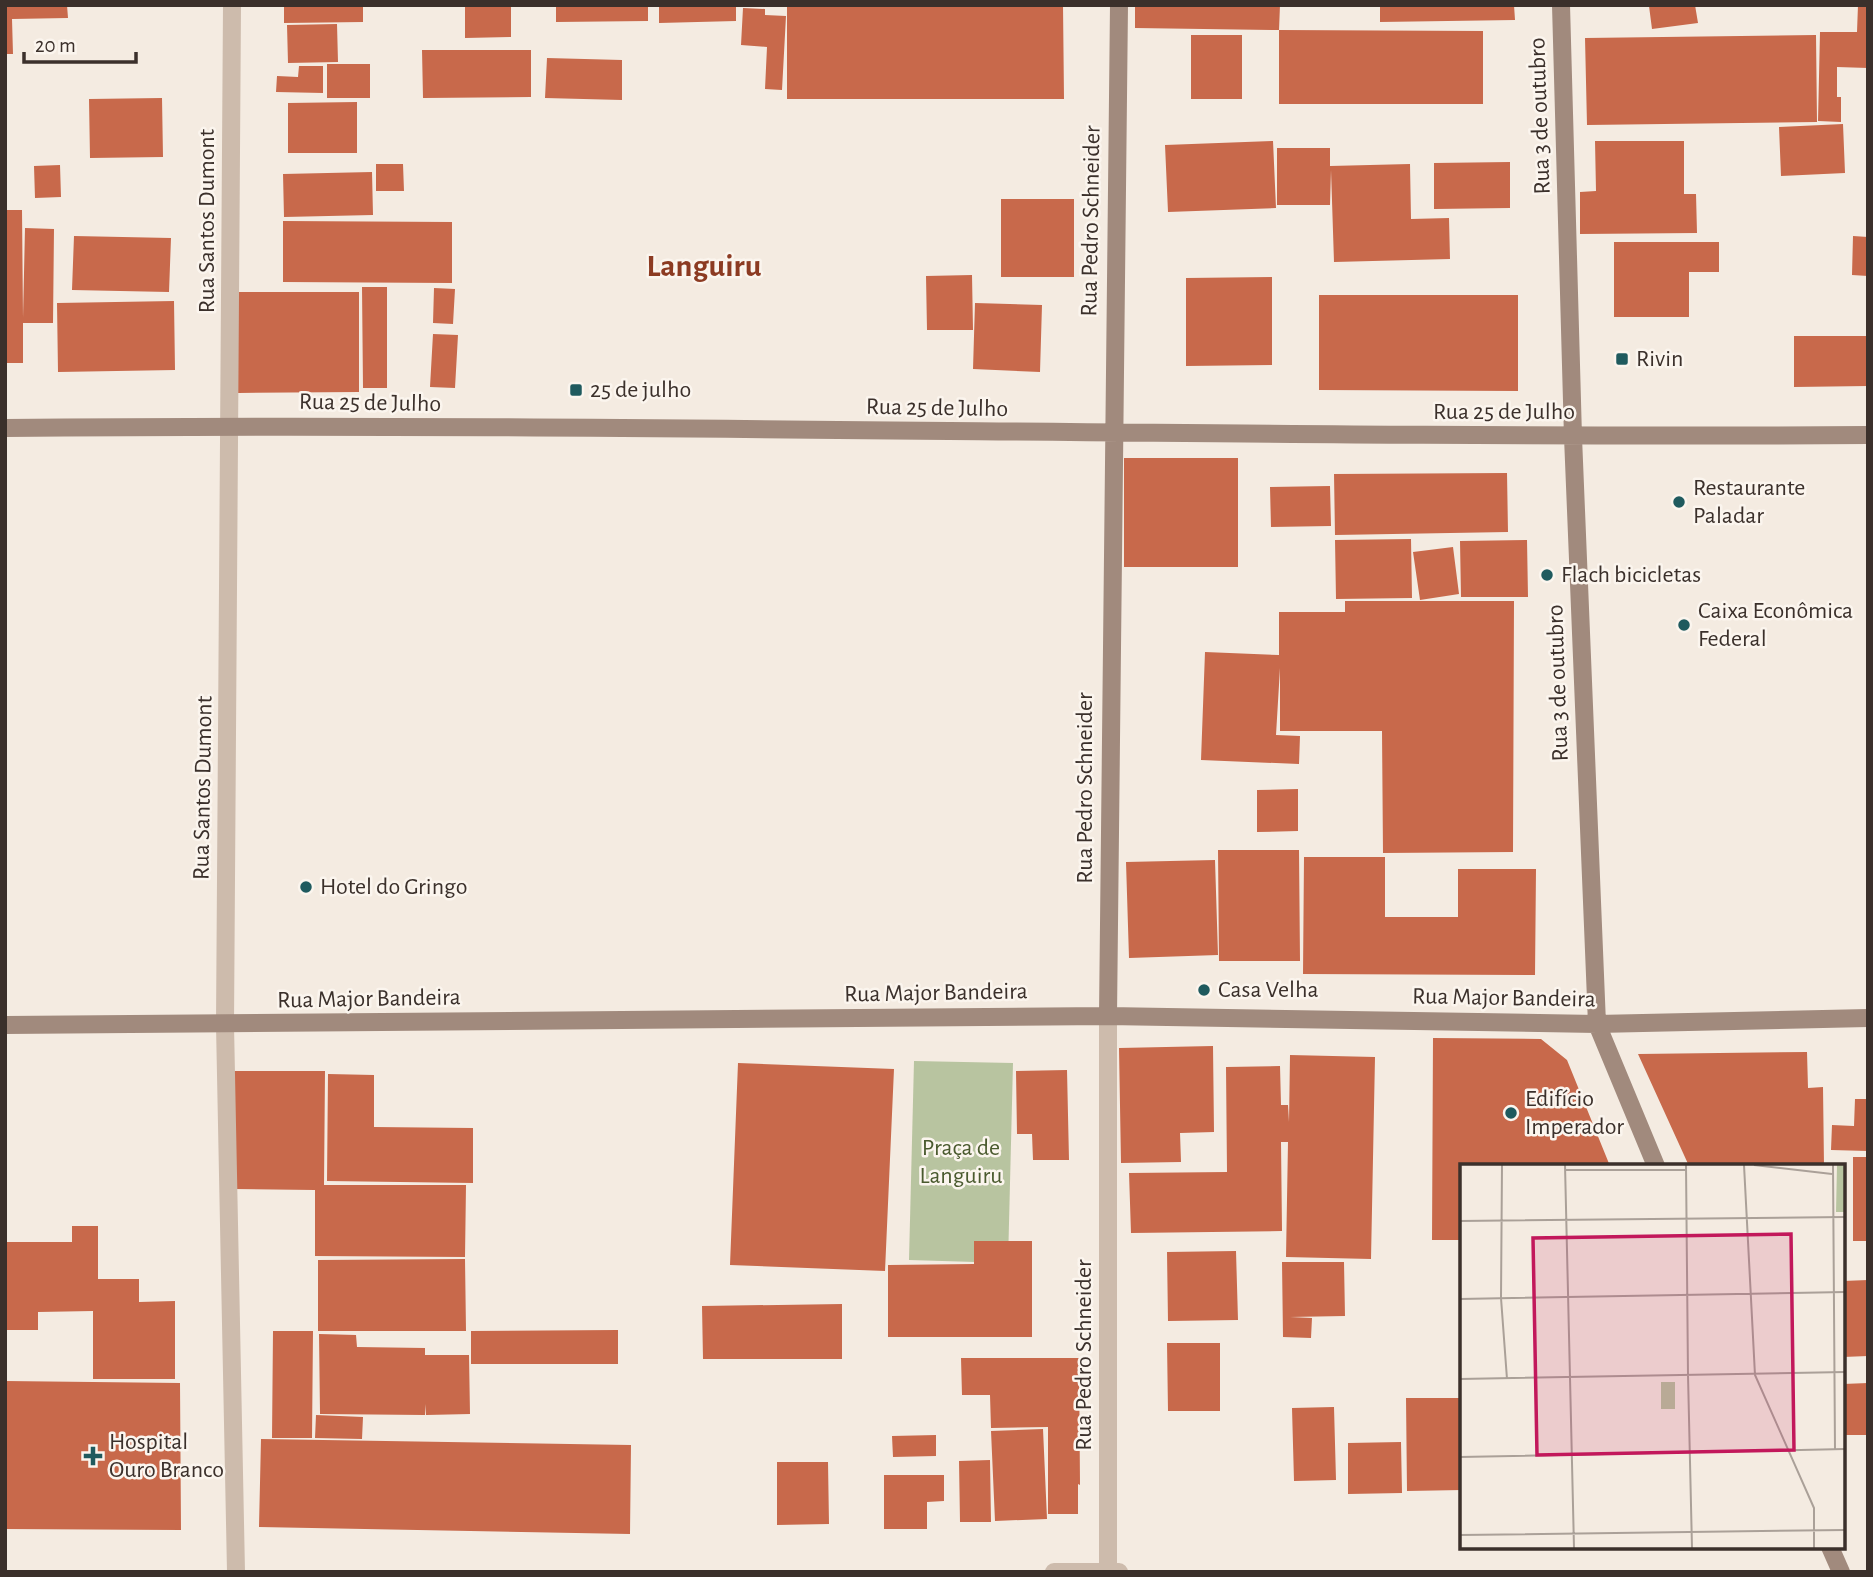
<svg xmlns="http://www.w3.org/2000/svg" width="1873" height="1577" font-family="'Alegreya Sans',sans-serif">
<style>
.green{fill:#b8c4a0}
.building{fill:#c8694b}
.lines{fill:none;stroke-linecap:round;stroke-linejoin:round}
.street{stroke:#cdbbac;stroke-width:18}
.secondary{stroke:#a18a7d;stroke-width:18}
.poi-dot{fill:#1f5a5e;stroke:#fbf5ee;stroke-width:2.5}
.labels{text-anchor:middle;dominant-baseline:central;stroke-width:5;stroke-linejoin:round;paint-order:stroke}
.street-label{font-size:24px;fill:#3b302b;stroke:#fbf5ee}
.poi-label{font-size:24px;fill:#3b302b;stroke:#fbf5ee;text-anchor:start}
.park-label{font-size:24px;fill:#4a5a2e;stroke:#fbf5ee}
.district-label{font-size:32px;font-weight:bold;fill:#8c3b22;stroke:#fbf5ee}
.inset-road{fill:none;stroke:#aaa098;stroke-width:2}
.view{fill:#c2185b;fill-opacity:0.15;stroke:#c2185b;stroke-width:3.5}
.inset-edge{fill:none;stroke:#3b302b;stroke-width:3.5}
</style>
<rect width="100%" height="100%" fill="#f4ebe1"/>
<path class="green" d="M914,1061L1013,1063L1008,1263L909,1260Z"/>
<path class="building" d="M5,5H67L68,18L12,19L13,54H5Z
M284,5H363V22L284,23Z
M465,5H511V37L465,38Z
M556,5H648V21L556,22Z
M659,5H736V21L659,23Z
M1059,5H1063L1064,99H787V7H1059Z
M1135,5H1280L1279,30L1135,28Z
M1380,5H1514L1515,20L1380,22Z
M1695,5L1698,23L1652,29L1649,6Z
M1858,5H1868V68L1837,67V97H1841V122L1818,121L1820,32H1857Z
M743,8L765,9V15L786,16L782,90L765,89L767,47L741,45Z
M337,24L338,62L288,63L287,25Z
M1279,30L1483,31V104H1279Z
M1191,35H1242V99H1191Z
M1816,35L1817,122L1587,125L1585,38Z
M422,50H531V97L423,98Z
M547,58L622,60V100L545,98Z
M327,64H370V98H327Z
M299,66H323V93L276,92L277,76L298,77Z
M162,98L163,157L90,158L89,99Z
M357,102V153H288V103Z
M1843,124L1845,173L1781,176L1779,127Z
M1273,141L1276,208L1168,212L1165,145Z
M1595,141H1684V194H1696L1697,233L1580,234V192L1596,191Z
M1277,148H1330V166L1410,164L1411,219L1449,218L1450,259L1334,262L1331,170L1330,205H1277Z
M1510,162V208L1434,209V163Z
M376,164H403L404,191H376Z
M60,165L61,197L35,198L34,166Z
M372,172L373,215L284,217L283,174Z
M1001,199H1074V277H1001Z
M5,210H22L23,318L25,228L54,229L53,323H23V363H5Z
M283,221L452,222V283L283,282Z
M74,236L171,238L169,292L72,290Z
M1853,236L1868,237V276L1852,275Z
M1614,242H1719V272H1689V317H1614Z
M972,275L973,330H927L926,276Z
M1272,277V365L1186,366V278Z
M362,287H387V388H363Z
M434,288L455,289L453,324L433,323Z
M237,292H359V392L238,393Z
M1319,295H1518V391L1319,390Z
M174,301L175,370L58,372L57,303Z
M975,303L1042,305L1040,372L973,369Z
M433,334L458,335L455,388L430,387Z
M1794,336H1868V386L1794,387Z
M1124,458H1238V567H1124Z
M1507,473L1508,532L1335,535L1334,474Z
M1330,486L1331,526L1271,527L1270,487Z
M1411,539L1412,598L1336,599L1335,540Z
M1527,540L1528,597H1461L1460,541Z
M1453,547L1459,594L1420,600L1413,552Z
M1345,601H1514L1513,852L1383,853L1382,731H1280V668L1276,735L1300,736L1299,764L1201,760L1205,652L1279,655V612H1345Z
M1298,789V831L1257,832V790Z
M1218,850H1299L1300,961H1219Z
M1304,857H1385V917H1458V869H1536L1535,975L1303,974Z
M1215,860L1218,955L1129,958L1126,862Z
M1433,1038L1541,1039L1567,1060L1610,1166H1462V1240H1432Z
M1213,1046L1214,1132L1180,1133L1181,1162L1121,1163L1119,1048Z
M1807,1052L1808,1088L1823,1087L1824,1166H1689L1638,1054Z
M1290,1055L1375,1057L1371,1259L1286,1257L1288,1142H1281L1282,1231L1131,1233L1129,1173L1227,1172L1226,1067L1280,1066L1281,1105H1288L1289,1122Z
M738,1063L894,1069L885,1271L730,1265Z
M1067,1070L1069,1160H1033L1032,1134H1017L1016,1071Z
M234,1071H325L324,1185H466L465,1257L315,1256V1190L234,1189Z
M328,1074L374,1075V1127L473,1128V1183L327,1181Z
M1855,1099H1868V1151L1831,1150L1832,1125L1854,1126Z
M1853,1157H1868V1241H1853Z
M72,1226H98V1279H139V1302L175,1301V1379H93V1311L38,1312V1330H5V1242H72Z
M974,1241H1032V1337H888V1265L974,1264Z
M1236,1251L1238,1320L1168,1321L1167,1252Z
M465,1259L466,1331H318V1260Z
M1282,1262H1344L1345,1316L1290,1317L1312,1318L1311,1338L1283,1337Z
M1868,1280V1356L1843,1357V1281Z
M842,1304V1359H703L702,1306Z
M618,1330V1364H471V1331Z
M273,1331H313L312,1438H272Z
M319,1334L356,1335L357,1347L425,1348V1355H469L470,1414L426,1415V1404L425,1415L320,1414Z
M1167,1343H1220V1411H1168Z
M961,1358H1079L1080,1485L1078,1484V1514H1048V1427L991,1428L990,1395H962Z
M5,1381L180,1383L181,1530L5,1529Z
M1868,1383V1435H1843V1384Z
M1406,1398H1462V1490L1407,1491Z
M1334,1407L1336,1480L1294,1481L1292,1408Z
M316,1415L363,1417L362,1439L315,1438Z
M1043,1429L1047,1519L995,1521L991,1431Z
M936,1435V1456L893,1457L892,1436Z
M261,1439L631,1445L630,1534L259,1527Z
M1401,1442L1402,1493L1348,1494V1443Z
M990,1460L991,1522H960L959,1461Z
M777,1462H828L829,1524L777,1525Z
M884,1475H944V1501L927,1502V1529H884Z"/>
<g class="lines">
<path class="street" d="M232,5L225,1025L236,1572
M1108,1016V1572
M1054,1572H1119"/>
<path class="secondary" d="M1561,5L1573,437L1597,1024L1656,1166
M5,428C626,422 1247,439 1868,435
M1108,1016L1119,5
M5,1025L1108,1016L1597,1024L1868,1018
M1830,1547L1841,1572"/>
</g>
<g class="poi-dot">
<rect x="1615" y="352" width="14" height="14" rx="3.5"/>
<rect x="569" y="383" width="14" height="14" rx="3.5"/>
<circle cx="1679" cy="502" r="7"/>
<circle cx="1547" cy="575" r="7"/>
<circle cx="1684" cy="625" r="7"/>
<circle cx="306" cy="887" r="7"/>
<circle cx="1204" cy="990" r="7"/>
<circle cx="1511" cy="1113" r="7"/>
<path d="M89.5 1445.5h7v7h7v7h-7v7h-7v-7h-7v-7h7z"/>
</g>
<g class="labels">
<g class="street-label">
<text transform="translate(1540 116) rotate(-92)">Rua 3 de outubro</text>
<text transform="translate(207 221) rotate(-90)">Rua Santos Dumont</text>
<text transform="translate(1091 221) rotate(-89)">Rua Pedro Schneider</text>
<text transform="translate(370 403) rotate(1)">Rua 25 de Julho</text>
<text transform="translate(937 408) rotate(1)">Rua 25 de Julho</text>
<text x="1504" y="412">Rua 25 de Julho</text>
<text transform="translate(1558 683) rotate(-92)">Rua 3 de outubro</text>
<text transform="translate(203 788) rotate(-89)">Rua Santos Dumont</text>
<text transform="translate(1085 788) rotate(-90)">Rua Pedro Schneider</text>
<text transform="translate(936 993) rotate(-1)">Rua Major Bandeira</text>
<text transform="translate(1504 998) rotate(1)">Rua Major Bandeira</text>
<text transform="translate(369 999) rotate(-1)">Rua Major Bandeira</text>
<text transform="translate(1084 1355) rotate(-90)">Rua Pedro Schneider</text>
</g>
<g class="poi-label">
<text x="1636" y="359">Rivin</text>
<text x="590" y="390">25 de julho</text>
<text x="1693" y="488">Restaurante<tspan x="1693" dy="28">Paladar</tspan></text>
<text x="1561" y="575">Flach bicicletas</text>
<text x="1698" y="611">Caixa Econômica<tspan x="1698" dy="28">Federal</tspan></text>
<text x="320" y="887">Hotel do Gringo</text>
<text x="1218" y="990">Casa Velha</text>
<text x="1525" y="1099">Edifício<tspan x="1525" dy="28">Imperador</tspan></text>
<text x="109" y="1442">Hospital<tspan x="109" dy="28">Ouro Branco</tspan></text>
</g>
<g class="park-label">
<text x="961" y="1148">Praça de<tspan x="961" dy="28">Languiru</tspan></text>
</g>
<g class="district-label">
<text x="704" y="266">Languiru</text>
</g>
</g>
<g transform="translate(1460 1164)">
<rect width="385" height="385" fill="#f4ebe1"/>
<path d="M377,1H385V48H376ZM201,218H215V245H201Z" fill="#b8c4a0"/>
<path class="inset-road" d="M42,1L41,134L47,215M105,1L114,384M226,1L228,211M284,1L295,211L354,344V384M294,1L372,10M373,1L375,285M105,6H226M0,57L385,53M0,135L385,128M228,211L232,384M0,215L385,208M0,293L385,285M0,371L385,366"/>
<path class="view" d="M331,70L334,286L77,291L73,74Z"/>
<rect width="385" height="385" class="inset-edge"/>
</g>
<rect width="1873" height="1577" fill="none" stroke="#3b302b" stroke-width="14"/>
<path d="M24 52v10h112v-10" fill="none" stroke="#3b302b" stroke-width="3.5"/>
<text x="35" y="52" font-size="21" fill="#3b302b" stroke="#fbf5ee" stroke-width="5" paint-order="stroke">20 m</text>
</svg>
